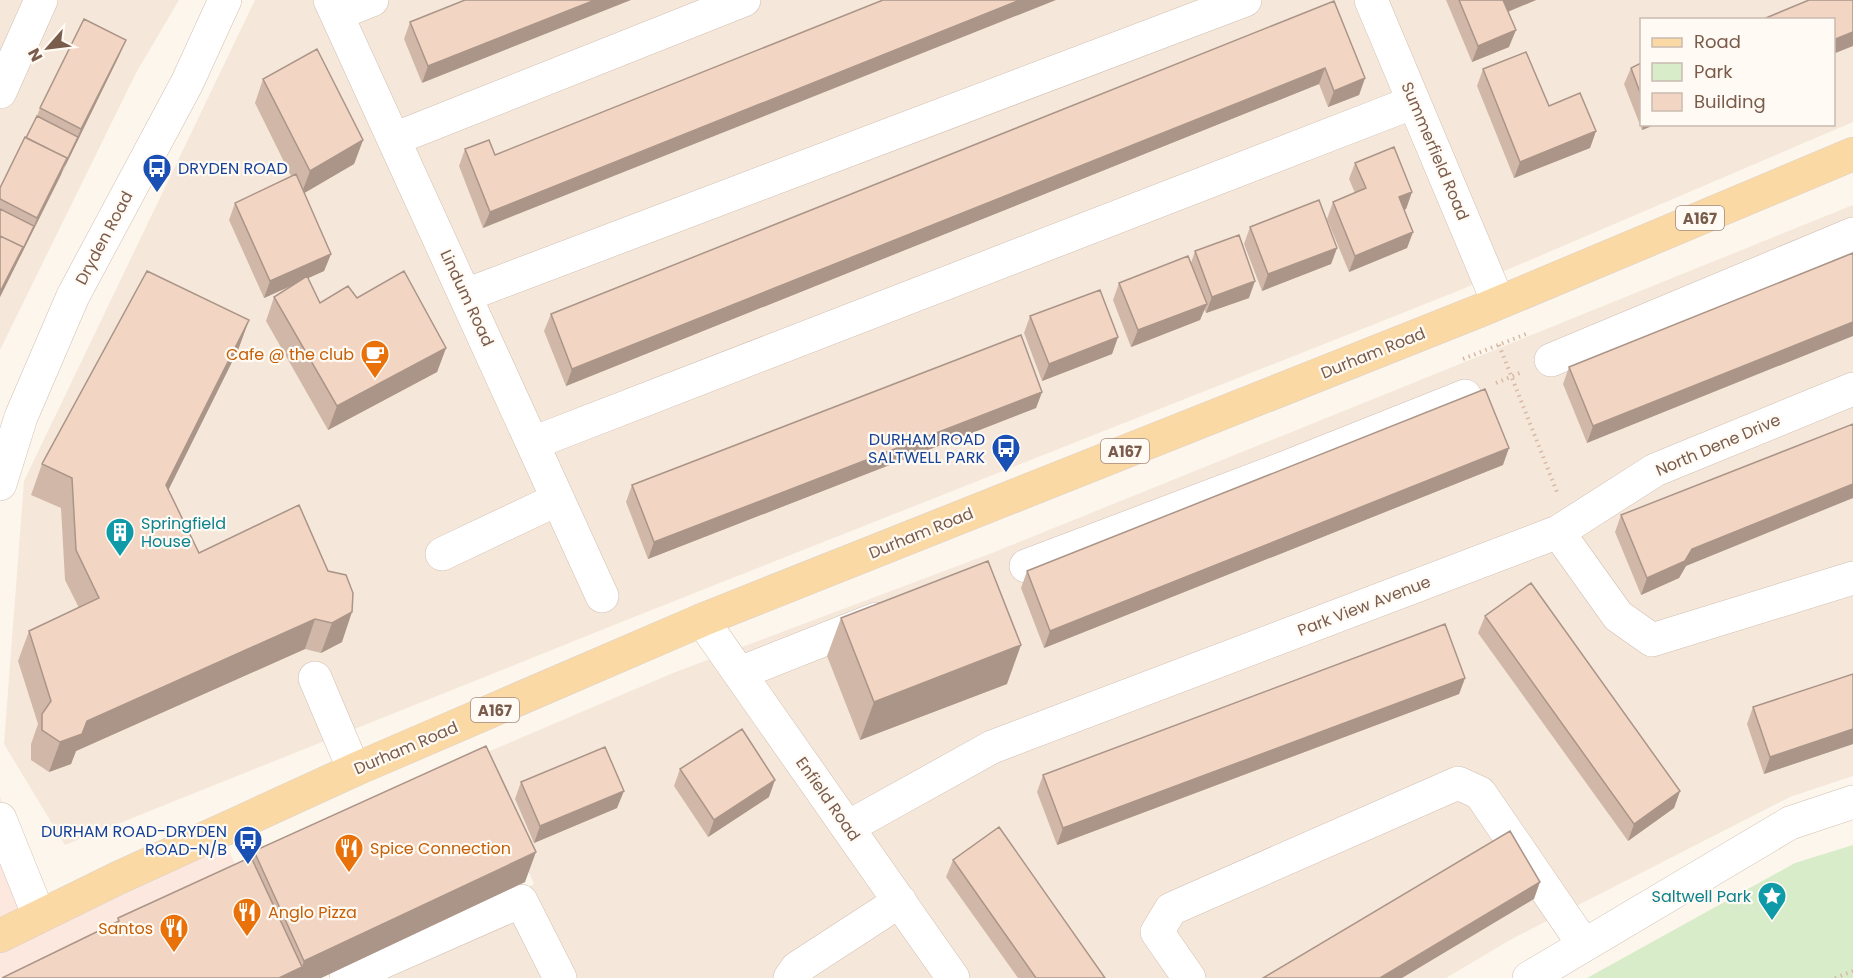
<svg xmlns="http://www.w3.org/2000/svg" width="1853" height="978" font-family="Poppins,sans-serif">
<style>
.residential{fill:#f5e8da;fill-rule:evenodd}
.commercial{fill:#fde8e0}
.green{fill:#d8ecc9}
.lines{fill:none;stroke-linecap:round;stroke-linejoin:round}
.minor-casing{stroke:#d1beb0;stroke-width:34}
.major-casing{stroke:#dad1cd;stroke-width:34}
.path{stroke:#d9b8a5;stroke-width:4;stroke-dasharray:1.5 4.5;stroke-linecap:butt}
.minor{stroke:#fff;stroke-width:33}
.major{stroke:#fbd9a5;stroke-width:33}
.wall{fill:#d1b7a8}
.shaded-wall{fill:#aa9588}
.building{fill:#f3d5c3;stroke:#aa9588;stroke-width:1.5}
.labels{text-anchor:middle;dominant-baseline:central;stroke-width:4.5;stroke-linejoin:round;paint-order:stroke}
.shield{fill:#fffaf3;stroke:#a28b7f;stroke-width:1.5}
.shield-label{font-size:15px;font-weight:bold;fill:#7a5c4d}
.street-label{font-size:16px;fill:#7a5c4d;stroke:#fffaf3}
.transit-label{font-size:16px;fill:#164399;stroke:#fffaf3;text-anchor:end}
.food-label{font-size:16px;fill:#c56008;stroke:#fffaf3;text-anchor:end}
.culture-label{font-size:16px;fill:#0d838f;stroke:#fffaf3;text-anchor:start}
</style>
<rect width="100%" height="100%" fill="#fdf6ec"/>
<path class="residential" d="M0,0H179L136,73L0,350Z
M255,0H1853V122L1453,293L639,615L65,845L4,744L24,481ZM1642,20H1834V124H1642Z
M1853,205V776L1790,797L1510,940L1446,978H344L534,884L478,756L673,673L992,553Z"/>
<path class="commercial" d="M0,796L39,916L220,831L287,978H0Z"/>
<path class="green" d="M1853,845V978H1587L1795,863Z"/>
<g class="lines">
<g class="minor-casing">
<path id="minor" d="M330,0L602,596
M1371,0L1498,302
M337,14L372,0
M0,92L41,0
M394,139L744,0
M466,295L1245,0
M1551,360L1853,234
M533,443L1414,102
M0,484L21,417L73,296L187,83L225,0
M1558,532L1655,470L1853,389
M442,554L558,499
M1026,566L1287,467L1465,396
M702,620L953,978
M740,673L876,619
M315,678L354,770
M0,819L39,916
M848,827L992,747L1558,532L1618,616L1652,640L1853,578
M346,978L521,901L560,978
M790,978L797,968L900,901
M1189,978L1157,932L1171,909L1458,783L1480,793L1584,945
M1529,978L1790,823L1853,802"/>
</g>
<g class="major-casing">
<path id="major" d="M0,936L118,878L354,770L702,620L1484,309L1853,154"/>
</g>
<path class="path" d="M1499,345L1557,492
M1463,359L1526,334
M1496,383L1520,373
M1835,978L1853,971"/>
<use href="#minor" class="minor"/>
<use href="#major" class="major"/>
</g>
<path class="wall" d="M465,0L422,83L404,39L410,22Z
M883,0L483,228L459,166L465,149L495,155Z
M1446,0H1536L1508,12L1509,47L1472,62Z
M1334,1L1365,78L1359,95L1328,107L1319,84L566,386L544,331L551,314Z
M119,56L0,297V188L37,116L40,108Z
M1641,63V124H1657L1642,130L1624,84L1631,68Z
M1483,69L1596,131L1590,148L1514,178L1477,86Z
M263,79L363,140L354,164L304,193L331,254L324,271L308,278L320,303L357,298L446,348L437,372L328,430L266,321L274,297L293,285L264,298L229,220L235,203L291,176L255,103Z
M1355,163L1412,192L1406,209L1404,210L1413,232L1407,248L1349,272L1327,219L1333,202L1355,193L1349,179Z
M1250,227L1337,248L1331,264L1262,291L1244,244Z
M1195,251L1249,298L1206,313L1204,309L1200,320L1131,347L1113,300L1119,283L1191,263Z
M1853,253L1587,443L1563,384L1569,367Z
M1030,316L1118,337L1112,354L1042,381L1024,333Z
M249,320L238,350L168,489L199,553L299,505L342,642L321,653L305,649L76,751L71,764L49,772L31,760V744L38,724L18,661L29,631L79,608L65,580L61,508L31,495L42,464Z
M1042,392L1036,408L648,559L626,502L632,485Z
M1503,465L1044,648L1021,588L1027,571Z
M1621,515L1686,566L1679,578L1641,595L1615,532Z
M1485,616L1680,791L1674,808L1628,841L1478,633Z
M841,618L1007,684L860,740L827,656Z
M1853,674V744L1764,774L1747,724L1753,707Z
M1465,678L1459,694L1057,845L1037,792L1043,775Z
M680,769L769,797L708,837L674,786Z
M521,782L617,808L534,843L515,799Z
M254,851L525,882L321,978H2L117,923L118,918L251,857Z
M953,860L1105,978H1018L946,877Z"/>
<path class="shaded-wall" d="M595,0H631L422,83L428,66Z
M1020,0H1056L483,228L490,212Z
M1502,0H1536L1497,16Z
M1516,30L1509,47L1472,62L1478,46Z
M1853,32V46L1833,54V40Z
M126,40L119,56L61,175L81,129Z
M1325,68L1319,84L566,386L572,369Z
M1365,78L1359,95L1328,107L1334,91Z
M1644,124H1657L1642,130Z
M1596,131L1590,148L1514,178L1520,162Z
M363,140L354,164L301,195L310,171Z
M67,158L61,175L0,297V292L34,226L37,218Z
M1412,192L1406,209L1393,214L1399,197Z
M1413,232L1407,248L1349,272L1355,256Z
M1337,248L1331,264L1262,291L1268,274Z
M331,254L324,271L264,298L270,281Z
M1255,281L1249,298L1206,313L1212,297Z
M1207,304L1200,320L1131,347L1138,330Z
M249,320L238,350L156,515L166,485Z
M1853,322V336L1587,443L1593,426Z
M1118,337L1112,354L1042,381L1049,364Z
M446,348L437,372L328,430L337,406Z
M1042,392L1036,408L648,559L654,542Z
M1509,448L1503,465L1044,648L1050,631Z
M1853,484V498L1686,566L1679,578L1641,595L1647,578L1692,549Z
M352,612L342,642L321,653L332,623Z
M315,619L305,649L76,751L71,764L49,772L60,742L87,721Z
M1021,645L1007,684L860,740L874,702Z
M1465,678L1459,694L1057,845L1063,828Z
M1853,729V744L1764,774L1770,757Z
M775,780L769,797L708,837L714,820Z
M624,791L617,808L534,843L540,826Z
M1680,791L1674,808L1628,841L1634,824Z
M536,852L525,882L321,978H279L302,967L304,961Z
M1540,882L1534,899L1402,978H1380Z"/>
<path class="building" d="M465,0H595L428,66L410,22Z
M883,0H1020L490,212L465,149L489,140L495,155Z
M1459,0H1503L1516,30L1478,46Z
M1809,0H1853V32L1833,40V20H1761Z
M1334,1L1365,78L1334,91L1325,68L572,369L551,314Z
M84,19L126,40L81,129L40,108Z
M317,49L363,140L310,171L263,79Z
M1526,52L1549,106L1580,93L1596,131L1520,162L1483,69Z
M1641,63V95L1631,68Z
M37,116L78,137L64,166L67,158L26,138Z
M25,137L67,158L37,218L0,199V188Z
M1394,147L1412,192L1399,197L1413,232L1355,256L1333,202L1366,188L1355,163Z
M296,174L331,254L270,281L235,203Z
M1319,200L1337,248L1268,274L1250,227Z
M0,209L34,226L20,255L23,247L0,236Z
M1239,235L1255,281L1212,297L1195,251Z
M0,236L23,247L0,292Z
M1853,253V322L1593,426L1569,367Z
M1188,256L1207,304L1138,330L1119,283Z
M147,271L249,320L166,485L199,553L299,505L328,571L346,575L353,593L352,612L332,623L315,619L87,721L82,734L60,742L42,730V714L51,701L29,631L99,598L76,550L72,478L42,464Z
M404,271L446,348L337,406L274,297L307,276L320,303L348,286L357,298Z
M1100,290L1118,337L1049,364L1030,316Z
M1021,335L1042,392L654,542L632,485Z
M1485,389L1509,448L1050,631L1027,571Z
M1853,424V484L1692,549L1685,561L1647,578L1621,515Z
M988,561L1021,645L874,702L841,618Z
M1531,583L1680,791L1634,824L1485,616Z
M1445,624L1465,678L1063,828L1043,775Z
M1853,674V729L1770,757L1753,707Z
M742,729L775,780L714,820L680,769Z
M486,746L536,852L304,961L254,851Z
M605,747L624,791L540,826L521,782Z
M999,827L1105,978H1036L953,860Z
M1510,831L1540,882L1380,978H1263Z
M251,857L302,967L279,978H2L119,921L118,918Z"/>
<defs>
<g id="bus-pin" transform="scale(1.5)"><path d="M0 17L-7.5 6A9.5 9.5 0 1 1 7.5 6Z" fill="#1a4fb4" stroke="#fffaf3"/><path d="M-5-6H5V4H4V6H2V4H-2V6H-4V4H-5ZM-3.5-4V0h7V-4ZM-3.5 1.2v1.5H-2V1.2ZM2 1.2v1.5H3.5V1.2Z" fill="#fff"/></g>
<g id="cafe-pin" transform="scale(1.5)"><path d="M0 17L-7.5 6A9.5 9.5 0 1 1 7.5 6Z" fill="#e8710a" stroke="#fffaf3"/><path d="M-5.5-4.5H6V0H3Q3 3.5 0 3.5H-2.5Q-5.5 3.5-5.5 0ZM3-3.2v2h1.7v-2ZM-6 4.5H4V6H-6Z" fill="#fff"/></g>
<g id="building-pin" transform="scale(1.5)"><path d="M0 17L-7.5 6A9.5 9.5 0 1 1 7.5 6Z" fill="#0f9aa8" stroke="#fffaf3"/><path d="M-4-6H4V6H1V3H-1V6H-4ZM-2.5-4.3h1.7v1.8h-1.7ZM.8-4.3h1.7v1.8H.8ZM-2.5-1h1.7V.8h-1.7ZM.8-1h1.7V.8H.8Z" fill="#fff"/></g>
<g id="restaurant-pin" transform="scale(1.5)"><path d="M0 17L-7.5 6A9.5 9.5 0 1 1 7.5 6Z" fill="#e8710a" stroke="#fffaf3"/><path d="M-5-6h1v4h1v-4h1v4h1v-4h1v5L-1.5 .5V6h-2V.5L-5-1ZM5-6V6H3V1.5H1.5Q1.5-4 5-6Z" fill="#fff"/></g>
<g id="sight-pin" transform="scale(1.5)"><path d="M0 17L-7.5 6A9.5 9.5 0 1 1 7.5 6Z" fill="#0f9aa8" stroke="#fffaf3"/><path d="M0-6L1.8-2.2L6-1.7L2.9 1.2L3.7 5.4L0 3.3L-3.7 5.4L-2.9 1.2L-6-1.7L-1.8-2.2Z" fill="#fff"/></g>
</defs>
<g fill-rule="evenodd">
<use href="#bus-pin" x="157" y="168"/>
<use href="#cafe-pin" x="375" y="354"/>
<use href="#bus-pin" x="1006" y="448"/>
<use href="#building-pin" x="120" y="532"/>
<use href="#bus-pin" x="248" y="840"/>
<use href="#restaurant-pin" x="349" y="848"/>
<use href="#sight-pin" x="1772" y="896"/>
<use href="#restaurant-pin" x="247" y="912"/>
<use href="#restaurant-pin" x="174" y="928"/>
</g>
<g class="labels">
<g class="shield">
<rect x="1676" y="206" width="48" height="24" rx="4.5"/>
<rect x="1101" y="439" width="48" height="24" rx="4.5"/>
<rect x="471" y="698" width="48" height="24" rx="4.5"/>
</g>
<g class="shield-label">
<text x="1700" y="218">A167</text>
<text x="1125" y="451">A167</text>
<text x="495" y="710">A167</text>
</g>
<g class="street-label">
<text transform="translate(1435 151) rotate(67)">Summerfield Road</text>
<text transform="translate(104 238) rotate(-62)">Dryden Road</text>
<text transform="translate(467 298) rotate(65)">Lindum Road</text>
<text transform="translate(1373 353) rotate(-22)">Durham Road</text>
<text transform="translate(1718 445) rotate(-23)">North Dene Drive</text>
<text transform="translate(921 533) rotate(-22)">Durham Road</text>
<text transform="translate(1364 606) rotate(-21)">Park View Avenue</text>
<text transform="translate(406 748) rotate(-23)">Durham Road</text>
<text transform="translate(828 799) rotate(55)">Enfield Road</text>
</g>
<g class="transit-label">
<text x="178" y="168" text-anchor="start">DRYDEN ROAD</text>
<text x="985" y="439">DURHAM ROAD<tspan x="985" dy="18">SALTWELL PARK</tspan></text>
<text x="227" y="831">DURHAM ROAD-DRYDEN<tspan x="227" dy="18">ROAD-N/B</tspan></text>
</g>
<g class="food-label">
<text x="354" y="354">Cafe @ the club</text>
<text x="370" y="848" text-anchor="start">Spice Connection</text>
<text x="268" y="912" text-anchor="start">Anglo Pizza</text>
<text x="153" y="928">Santos</text>
</g>
<g class="culture-label">
<text x="141" y="523">Springfield<tspan x="141" dy="18">House</tspan></text>
<text x="1751" y="896" text-anchor="end">Saltwell Park</text>
</g>
</g>
<rect x="1640" y="18" width="195" height="108" fill="#fffaf3" stroke="#cabbb1" stroke-width="1.5"/>
<rect x="1652" y="38" width="30" height="9" fill="#fbd9a5" stroke="#cabbb1" stroke-width="1.5"/>
<text x="1694" y="48" font-size="18" fill="#7a5c4d">Road</text>
<rect x="1652" y="63" width="30" height="18" fill="#d8ecc9" stroke="#cabbb1" stroke-width="1.5"/>
<text x="1694" y="78" font-size="18" fill="#7a5c4d">Park</text>
<rect x="1652" y="93" width="30" height="18" fill="#f3d5c3" stroke="#cabbb1" stroke-width="1.5"/>
<text x="1694" y="108" font-size="18" fill="#7a5c4d">Building</text>
<g transform="translate(48 48) rotate(242)" stroke="#fffaf3" stroke-width="4.5" paint-order="stroke">
<path d="M0-4.5L10 22L0 15L-10 22Z" fill="#7a5c4d"/>
<text y="-9" font-size="16" font-weight="bold" text-anchor="middle" fill="#7a5c4d">N</text>
</g>
</svg>
